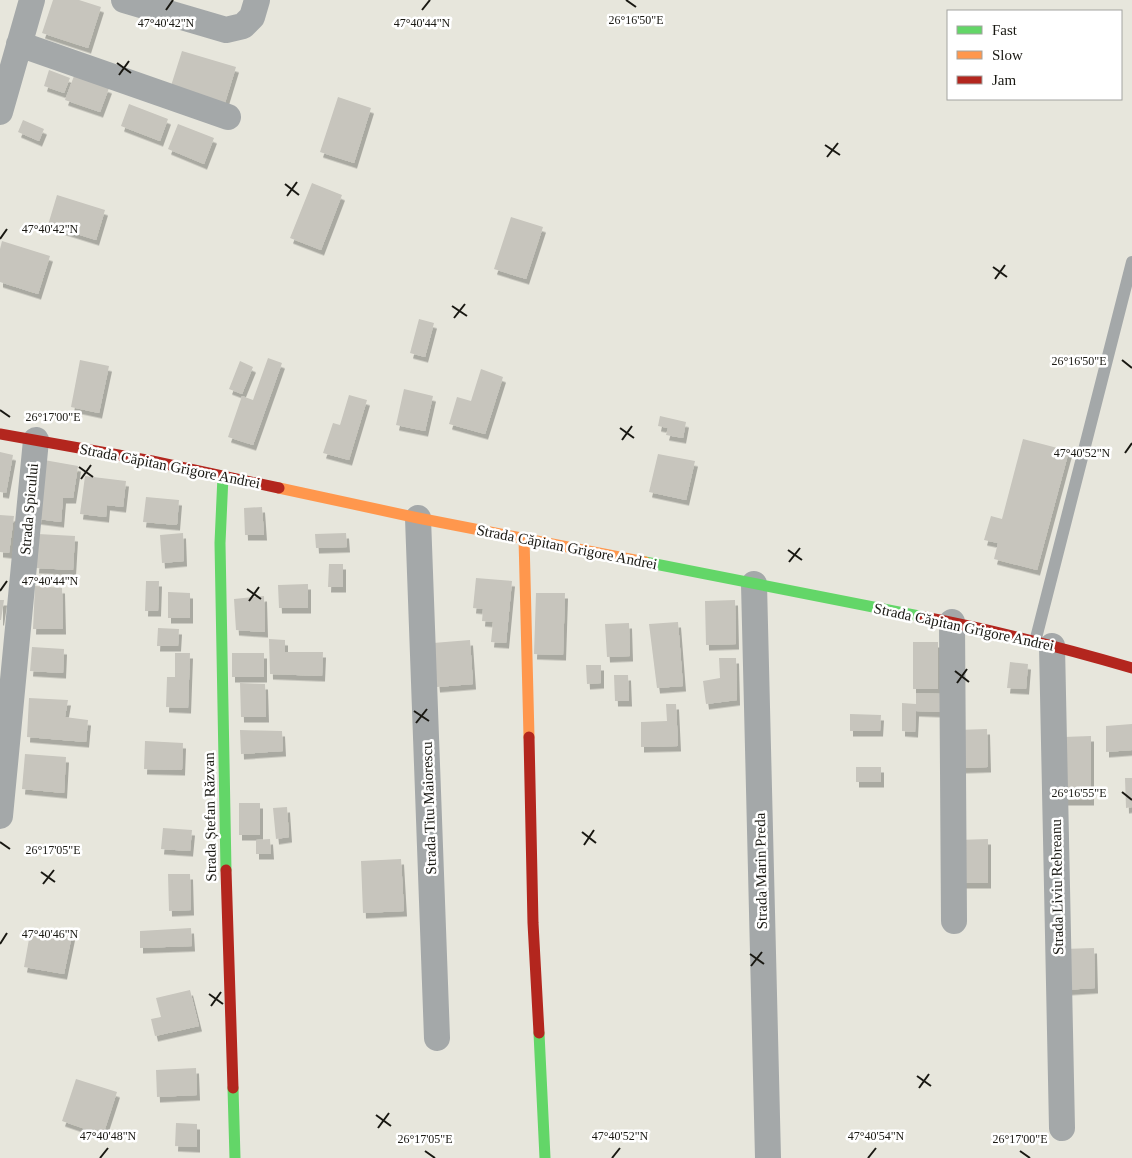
<svg xmlns="http://www.w3.org/2000/svg" width="1132" height="1158" font-family="'Times New Roman',serif">
<style>
.building{fill:#c7c5bd;filter:url(#shadow)}
.lines{fill:none;stroke-linecap:round;stroke-linejoin:round}
.lane{stroke:#a4a8a9;stroke-width:12}
.street{stroke:#a4a8a9;stroke-width:26}
.fast{stroke:#63d668;stroke-width:11}
.slow{stroke:#ff974d;stroke-width:11}
.jam{stroke:#b3261e;stroke-width:11}
.ticks{fill:none;stroke:#191812;stroke-width:2}
.labels{text-anchor:middle;dominant-baseline:central;stroke-width:5;stroke-linejoin:round;paint-order:stroke}
.street-label{font-size:15px;fill:#191812;stroke:#fff}
.ticks-label{font-size:12px;text-anchor:middle;fill:#191812;stroke:#fff;stroke-width:5;stroke-linejoin:round;paint-order:stroke}
</style>
<defs>
<filter id="shadow"><feDropShadow dx="3" dy="5.5" stdDeviation="0" flood-color="#0004"/></filter>
</defs>
<rect width="100%" height="100%" fill="#e7e6dc"/>
<path class="building" d="M53,0H79L101,7L88,48L42,33Z
M182,51L236,67L224,106L170,89Z
M49,70L70,78L64,93L44,86Z
M74,76L109,88L100,112L65,100Z
M338,97L371,108L354,163L320,152Z
M129,104L168,119L160,141L121,126Z
M23,120L44,129L39,141L18,132Z
M178,124L214,138L204,164L168,149Z
M312,183L342,195L321,250L290,238Z
M57,195L105,210L96,240L48,225Z
M511,217L543,227L526,279L494,269Z
M2,241L50,256L38,294L0,282V249Z
M419,319L434,323L425,357L410,353Z
M268,358L282,363L253,445L228,437L242,396L253,400Z
M80,360L109,366L99,413L71,407Z
M240,361L253,367L242,394L229,389Z
M481,369L503,377L485,434L449,424L457,397L471,401Z
M404,389L433,396L425,431L396,425Z
M349,395L367,400L349,460L323,453L333,423L340,425Z
M660,416L686,422L683,438L666,435L668,428L658,426Z
M1023,439L1069,451L1037,570L994,559L998,543L984,540L991,516L1002,519Z
M0,452L13,455L6,493L0,492Z
M658,454L695,461L686,500L649,492Z
M44,460L78,466L73,498H63L61,522L38,519Z
M85,476L126,481L123,507L107,505L106,517L80,514Z
M146,497L179,500L177,525L143,522Z
M262,507L264,535H245L244,508Z
M0,515L14,516L9,553L0,552Z
M183,533L184,561L162,563L160,535Z
M346,533L347,547L316,548L315,534Z
M38,534L75,536L73,570L36,568Z
M329,564H343V587H328Z
M476,578L512,581L506,643L491,642L493,622L482,621L483,609L473,608Z
M146,581H159L158,611H145Z
M308,584V608H279L278,585Z
M35,586L62,588L63,629H33Z
M168,592L190,593V618H168Z
M536,593H565L563,655L534,654Z
M264,596L265,632L236,630L234,599Z
M0,600H4L1,620H0Z
M735,600L736,644L706,645L705,601Z
M678,622L683,686L657,688L649,624Z
M629,623L630,656L607,657L605,624Z
M158,628L179,629L178,646H157Z
M269,639L285,640V652H323L322,676L270,674Z
M470,640L473,684L437,687L433,643Z
M913,642H938V689H913Z
M32,647L64,649L63,673L30,671Z
M175,653H190L188,708L166,707L167,677H175Z
M232,653H264V677H232Z
M719,658H736L737,700L706,704L703,681L720,678Z
M1010,662L1028,664L1026,689L1007,688Z
M586,665H601V683L587,684Z
M614,675H628L629,701H615Z
M240,683L265,684L266,717H241Z
M916,693L942,694V712L916,711L915,732L902,731V703L916,704Z
M29,698L68,700L65,717L88,720L86,742L27,737Z
M666,704H676L678,746L641,747V722L667,721Z
M850,714L881,715L880,731H850Z
M1132,724V750L1106,752V726Z
M987,729L988,767L958,768L957,730Z
M240,730L282,731L283,751L241,754Z
M1091,736V800H1063V737Z
M145,741L183,743L182,770L144,769Z
M25,754L66,757L64,793L22,789Z
M856,767H881V782H856Z
M1125,778H1132V807L1126,808Z
M239,803H260V835H239Z
M287,807L289,837L276,839L273,808Z
M163,828L192,830L190,851L161,849Z
M270,839L271,854H256V840Z
M988,839V883H958L957,840Z
M401,859L404,911L363,913L361,861Z
M168,874H190L191,910L169,911Z
M31,928L72,935L64,974L24,967Z
M191,928L192,946L140,948V931Z
M1094,948L1095,988L1064,990L1063,949Z
M190,990L199,1026L155,1036L151,1019L161,1017L156,998Z
M196,1068L197,1095L157,1097L156,1070Z
M76,1079L117,1092L103,1135L62,1121Z
M176,1123L197,1124V1147L175,1146Z"/>
<g class="lines">
<path class="lane" d="M1035,642L1132,262"/>
<path class="street" d="M124,0L226,30L243,26L252,17L257,0
M19,44L228,117
M0,112L32,0
M418,518L437,1038
M754,584L768,1158
M952,622L954,921
M1052,646L1062,1128
M0,816L36,440"/>
<path class="fast" d="M223,476L220,543L226,870
M645,562L924,617
M539,1033L545,1158
M233,1088L235,1158"/>
<path class="slow" d="M279,488L418,518L645,562
M524,538L529,737"/>
<path class="jam" d="M0,434L152,461L279,488
M924,617C994,630 1063,648 1132,668
M529,737L533,923L539,1033
M226,870L233,1088"/>
</g>
<path class="ticks" d="M626,0L636,7M166,10L173,0M422,10L430,0M117,63L131,73M119,75L129,61M825,145L840,155M827,157L838,143M285,184L299,195M287,196L297,182M0,239L7,229M993,267L1007,277M995,279L1005,265M452,306L467,316M454,318L465,304M1122,360L1132,368M0,410L10,417M620,428L634,438M622,440L632,426M1125,453L1132,443M79,467L93,477M81,479L91,465M788,550L802,560M789,562L800,548M247,589L261,599M0,591L7,581M249,601L259,587M955,671L969,682M957,683L967,669M414,711L429,721M416,723L427,709M1122,792L1132,800M582,832L596,843M0,842L10,849M584,845L594,830M41,872L55,882M43,884L54,870M0,944L7,933M750,954L764,964M751,966L762,952M209,994L223,1004M211,1006L221,992M917,1076L931,1086M919,1088L929,1074M376,1115L391,1126M378,1128L389,1113M425,1151L435,1158M1020,1151L1030,1158M100,1158L108,1148M612,1158L620,1148M868,1158L876,1148"/>
<g class="labels">
<g class="street-label">
<text transform="translate(170 466) rotate(11)">Strada Căpitan Grigore Andrei</text>
<text transform="translate(29 509) rotate(-85)">Strada Spicului</text>
<text transform="translate(567 547) rotate(11)">Strada Căpitan Grigore Andrei</text>
<text transform="translate(964 627) rotate(12)">Strada Căpitan Grigore Andrei</text>
<text transform="translate(429 808) rotate(-92)">Strada Titu Maiorescu</text>
<text transform="translate(210 817) rotate(-91)">Strada Ștefan Răzvan</text>
<text transform="translate(761 871) rotate(-91)">Strada Marin Preda</text>
<text transform="translate(1057 887) rotate(-91)">Strada Liviu Rebreanu</text>
</g>
</g>
<g class="ticks-label">
<text x="636" y="24">26°16'50"E</text>
<text x="166" y="27">47°40'42"N</text>
<text x="422" y="27">47°40'44"N</text>
<text x="50" y="233">47°40'42"N</text>
<text x="1079" y="365">26°16'50"E</text>
<text x="53" y="421">26°17'00"E</text>
<text x="1082" y="457">47°40'52"N</text>
<text x="50" y="585">47°40'44"N</text>
<text x="1079" y="797">26°16'55"E</text>
<text x="53" y="854">26°17'05"E</text>
<text x="50" y="938">47°40'46"N</text>
<text x="108" y="1140">47°40'48"N</text>
<text x="620" y="1140">47°40'52"N</text>
<text x="876" y="1140">47°40'54"N</text>
<text x="425" y="1143">26°17'05"E</text>
<text x="1020" y="1143">26°17'00"E</text>
</g>
<rect x="947" y="10" width="175" height="90" fill="#ffffff" stroke="#a3a3a0"/>
<rect x="957" y="26" width="25" height="8" fill="#63d668" stroke="#a3a3a0"/>
<text x="992" y="35" font-size="15" fill="#191812">Fast</text>
<rect x="957" y="51" width="25" height="8" fill="#ff974d" stroke="#a3a3a0"/>
<text x="992" y="60" font-size="15" fill="#191812">Slow</text>
<rect x="957" y="76" width="25" height="8" fill="#b3261e" stroke="#a3a3a0"/>
<text x="992" y="85" font-size="15" fill="#191812">Jam</text>
</svg>
